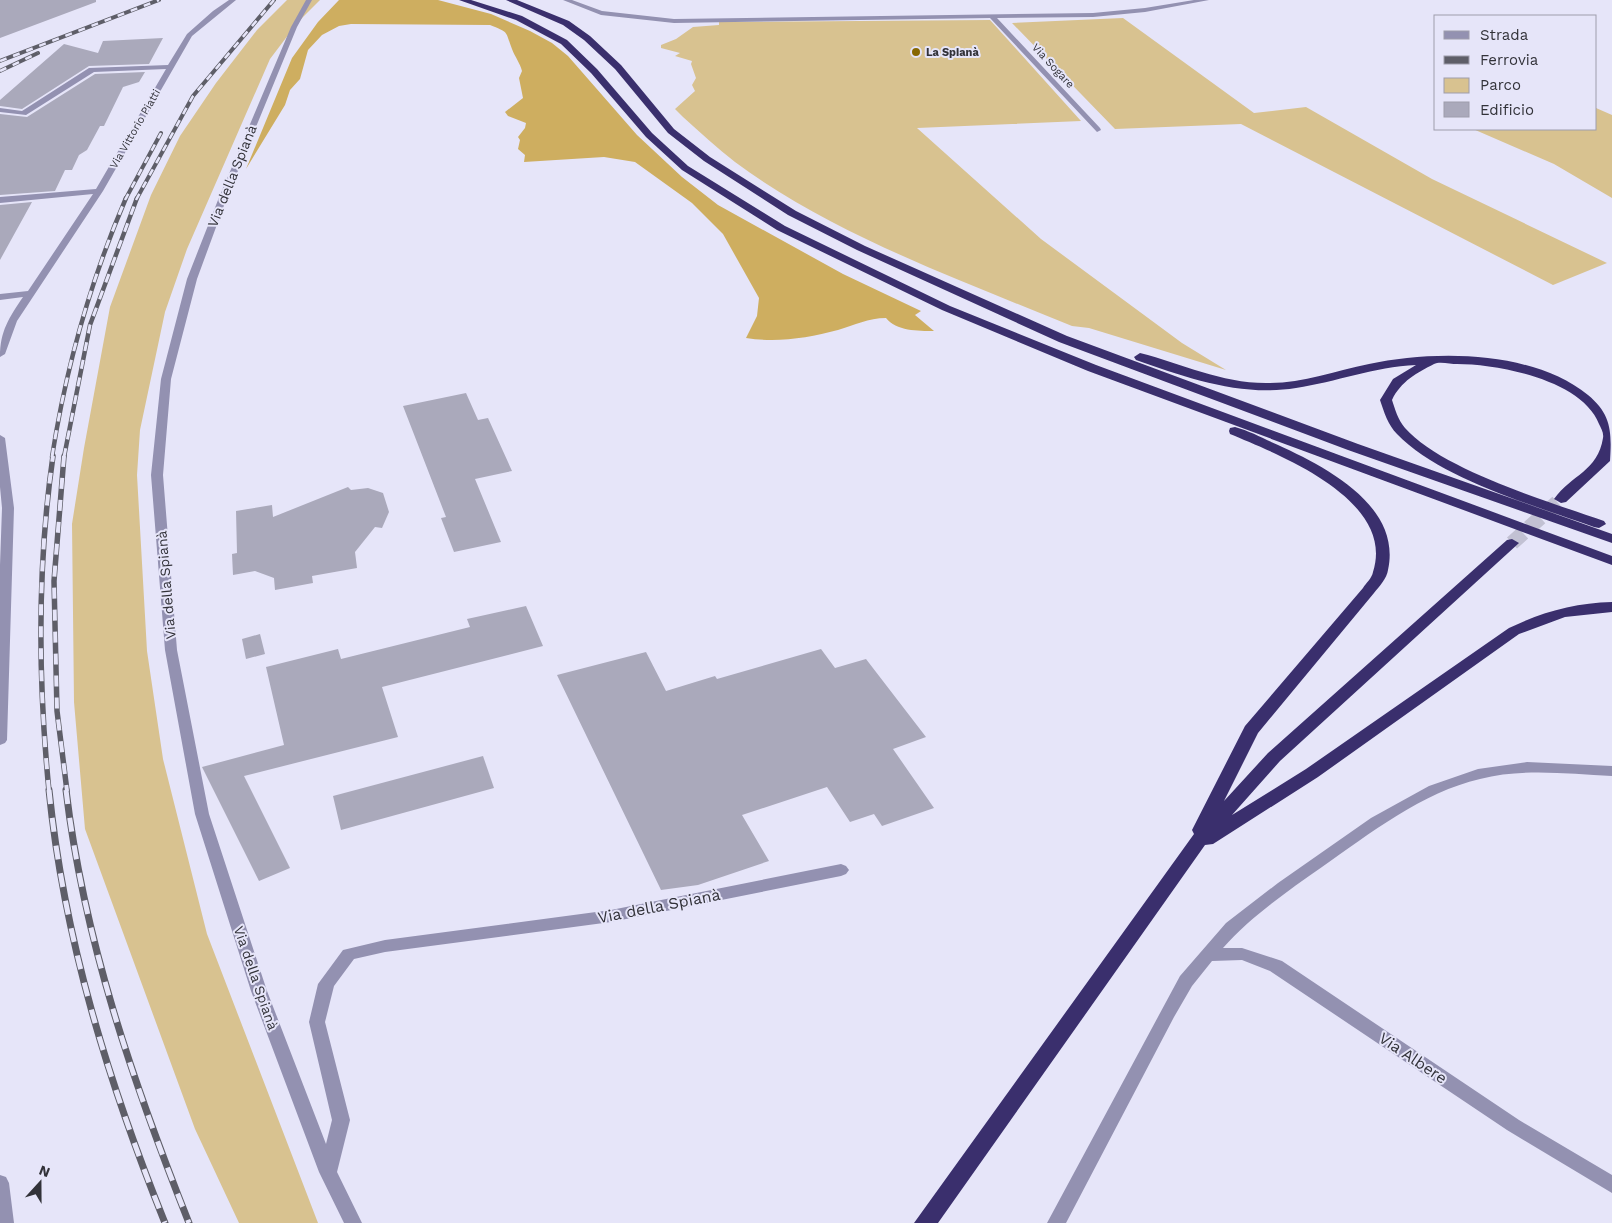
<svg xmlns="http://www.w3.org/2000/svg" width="1612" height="1223" font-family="'Work Sans',sans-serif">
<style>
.green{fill:#d8c290}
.forest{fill:#ceae60}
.building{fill:#aaa9bb}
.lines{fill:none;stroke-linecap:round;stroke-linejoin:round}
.highway-tunnel{stroke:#c2c1d3;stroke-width:15;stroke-dasharray:15 8;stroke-linecap:butt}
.minor{fill:#9391b1;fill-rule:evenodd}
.highway{fill:#3a2f6d;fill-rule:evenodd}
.rail-far3-casing{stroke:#5e5e68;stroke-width:4}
.rail-far2-casing{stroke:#5e5e68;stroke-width:4.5}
.rail-far1-casing{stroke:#5e5e68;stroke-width:5.5}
.rail-casing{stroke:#5e5e68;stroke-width:7}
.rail-far3{stroke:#e6e5f9;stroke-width:2.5;stroke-dasharray:7;stroke-linecap:butt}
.rail-far2{stroke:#e6e5f9;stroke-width:3;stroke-dasharray:9;stroke-linecap:butt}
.rail-far1{stroke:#e6e5f9;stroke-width:4;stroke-dasharray:11;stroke-linecap:butt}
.rail{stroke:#e6e5f9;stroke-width:5;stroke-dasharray:14;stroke-linecap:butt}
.poi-dot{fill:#876702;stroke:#e6e5f9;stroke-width:2}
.labels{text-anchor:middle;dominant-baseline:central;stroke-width:4;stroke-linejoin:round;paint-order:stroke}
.far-poi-label{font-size:11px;font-weight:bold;fill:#323239;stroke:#e6e5f9;text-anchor:start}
.far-street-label{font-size:11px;fill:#323239;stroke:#e6e5f9}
.street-label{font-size:14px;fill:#323239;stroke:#e6e5f9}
.near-street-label{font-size:16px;fill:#323239;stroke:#e6e5f9}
</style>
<rect width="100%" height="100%" fill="#e6e5f9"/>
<path class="green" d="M287,0H320L298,22L270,59L187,249L165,312L140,430L137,475L147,651L163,759L207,934L318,1223H239L195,1129L85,829L74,702L72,524L84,448L110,307L151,195L180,136L216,83L257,30Z
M1123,18L1254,113L1306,107L1432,179L1607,263L1553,285L1241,124L1115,129L1012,23Z
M990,20L1081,121L917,128L1041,239L1182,343L1226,370L1089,328L1072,326C960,280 832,234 735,162C717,148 700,132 683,117L675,109L695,91L692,85L696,78L691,64L692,61L675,56L680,53L661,48V45L676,39L693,27L719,25V22Z
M1596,108L1612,115V198L1554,164L1473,129H1596Z"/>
<path class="forest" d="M339,0H438L491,14L530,31L552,43L568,56L637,135L682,177L718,205L843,274L921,311L915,315L934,331C918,331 896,331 886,318C868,318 855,325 838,330C808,338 777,343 746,338L757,316L759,298L723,234L692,203L635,162L604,157L524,162L525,155L518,149L520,140L518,137L525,128L526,123L508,116L505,112L523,98L519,78L522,71C520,63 515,57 512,49C505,31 510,33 490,25L351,24L339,26L322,35L308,50L300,79L290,90L285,105L246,169L292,58L318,22Z"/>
<path class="building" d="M0,0H96V2L0,38Z
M163,38L149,64L89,66L22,109L0,106V100L64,44L98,53L103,41Z
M145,72L139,82L123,87L104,126H100L87,150L79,155L72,170H65L55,191L0,195V114L27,117L95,74Z
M32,202L0,260V205Z
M466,393L478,420L488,418L512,471L475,479L501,542L454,552L441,518L446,517L403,406Z
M348,487L351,490L368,488L383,493L389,512L382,528L375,527L355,552L357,568L312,576L313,583L275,590L274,578L255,571L233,575L232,554L237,553L236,511L272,505L273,517Z
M526,606L543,646L382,687L398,737L244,776L290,868L259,881L202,767L284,745L266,667L338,649L341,659L470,627L467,619Z
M260,634L265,654L246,659L242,639Z
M821,649L835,668L866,659L926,737L893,749L934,808L882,826L874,814L850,822L827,787L742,815L769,861L698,885L661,890L557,675L646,652L666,691L715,676L717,679Z
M483,756L494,788L341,830L333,796Z"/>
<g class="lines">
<path class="highway-tunnel" d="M1512,543L1561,499"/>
<path class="minor" d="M229,0H236L192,36L103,191L17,321L5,354L0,357C0,331 9,318 23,297L0,300V294L28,291L93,194L0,203V197L96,189L166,69L94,72L26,115L0,112V108L22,111L89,68L168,65L187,34L213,11Z
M306,0H312L297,27L226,200L197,279L171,379L163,475L177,650L209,814L267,991L326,1144L332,1120L309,1022L318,984L343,950L385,940L611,910L841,864L846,866L849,870L846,874L841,876L611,922L385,952L354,959L334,986L325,1022L350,1120L337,1172L362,1223H344L319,1172L251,991L195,814L165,650L151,475L161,379L187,279L218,200L291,27Z
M563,0H572L602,11L674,19L1093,13L1145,8L1194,0H1209L1145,12L1093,17L997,18L1100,128L1101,130L1097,132L990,18L674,23L601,15Z
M0,435L5,438L14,508L7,740L5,743L0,745V565L2,508L0,487Z
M1527,762L1612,766V776C1568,774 1523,768 1480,779C1423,792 1369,834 1322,867C1288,891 1251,916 1223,948H1242L1282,961L1519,1120L1612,1175V1193L1507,1130L1270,971L1242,960L1212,961L1192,986L1174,1017L1066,1223H1047L1180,976L1226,923L1278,883L1371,818L1429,786L1478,769Z
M0,1175L6,1177L9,1183L14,1223H0Z"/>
<path class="highway" d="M459,0H471L522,16L567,40L597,69L652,133L688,166L785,226L950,306L1096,365L1612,556V565L1088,371L942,310L777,230L682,170L646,137L591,73L561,44L516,20Z
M506,0H517L569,21L590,36L621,65L674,129L710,157L796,211L865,246L1067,336L1358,444L1612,534V543L1348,450L1059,342L857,250L788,215L704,161L668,133L615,69L584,40L563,25Z
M1140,353C1183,364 1223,384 1269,383C1303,383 1335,371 1369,364C1435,350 1532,350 1588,395C1611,414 1612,431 1610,461L1566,502L1561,503L1554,499C1571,475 1598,471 1603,438C1604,433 1601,428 1599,424C1582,380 1498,364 1457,364C1451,364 1439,361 1434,364C1417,373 1401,381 1392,400C1395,409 1398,420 1405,428C1442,470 1550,502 1604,521L1606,524L1599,528L1594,527C1536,506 1440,479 1397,434C1388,425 1384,412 1380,400L1393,379L1416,365C1374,367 1336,382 1296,388C1241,397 1187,378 1136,360L1134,357Z
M1235,427C1250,431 1264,439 1278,445C1326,467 1402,506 1388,570C1387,578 1379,587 1374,593L1258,733L1224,801L1268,753L1507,540L1512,539L1519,543L1280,761L1232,815L1306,769L1509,628C1542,612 1575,603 1612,602V612L1565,617L1519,634L1318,777L1213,844L1205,845L938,1223H914L1194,834L1192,830L1245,726L1363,588C1366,583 1372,578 1373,572C1396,500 1280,455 1230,434L1229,431L1230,428Z"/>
<g class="rail-far3-casing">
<path id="rail-far3" d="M0,61L159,0
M0,71L38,53
M125,200L161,133
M136,200L193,96L274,0"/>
</g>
<g class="rail-far2-casing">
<path id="rail-far2" d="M52,457C66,367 90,282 126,198
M64,457L90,325L137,198"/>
</g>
<g class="rail-far1-casing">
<path id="rail-far1" d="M64,456L54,581L57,711L67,791
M49,791C38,680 37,567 53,456"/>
</g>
<g class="rail-casing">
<path id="rail" d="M49,790C64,940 109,1084 165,1223
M66,790C84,941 133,1082 189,1223"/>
</g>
<use href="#rail-far3" class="rail-far3"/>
<use href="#rail-far2" class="rail-far2"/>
<use href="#rail-far1" class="rail-far1"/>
<use href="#rail" class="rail"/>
</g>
<circle class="poi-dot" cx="916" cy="52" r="5"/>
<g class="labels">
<g class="far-poi-label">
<text x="926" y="52">La Spianà</text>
</g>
<g class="far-street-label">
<text transform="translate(1053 66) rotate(47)">Via Sogare</text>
<text transform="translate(135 129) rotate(-60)">Via Vittorio Piatti</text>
</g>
<g class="street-label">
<text transform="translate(232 176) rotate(-68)">Via della Spianà</text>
<text transform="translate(166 585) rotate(-95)">Via della Spianà</text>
<text transform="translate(256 978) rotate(71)">Via della Spianà</text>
</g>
<g class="near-street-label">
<text transform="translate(659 906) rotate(-11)">Via della Spianà</text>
<text transform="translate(1413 1058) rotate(34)">Via Albere</text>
</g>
</g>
<rect x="1434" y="15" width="162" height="115" fill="#e6e5f9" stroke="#9e9dac"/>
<rect x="1444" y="31" width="25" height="8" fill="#9391b1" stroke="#9e9dac"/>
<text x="1480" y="40" font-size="15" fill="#323239">Strada</text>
<rect x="1444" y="56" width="25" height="8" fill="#5e5e68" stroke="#9e9dac"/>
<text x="1480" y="65" font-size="15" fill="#323239">Ferrovia</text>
<rect x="1444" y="78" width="25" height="15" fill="#d8c290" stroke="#9e9dac"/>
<text x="1480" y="90" font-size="15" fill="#323239">Parco</text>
<rect x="1444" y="102" width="25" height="15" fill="#aaa9bb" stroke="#9e9dac"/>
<text x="1480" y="115" font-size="15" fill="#323239">Edificio</text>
<g transform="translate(40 1183) rotate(21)" stroke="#e6e5f9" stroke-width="4" paint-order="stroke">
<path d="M0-4L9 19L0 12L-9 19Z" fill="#323239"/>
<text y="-8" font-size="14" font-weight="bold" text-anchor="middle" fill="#323239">N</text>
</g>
</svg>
